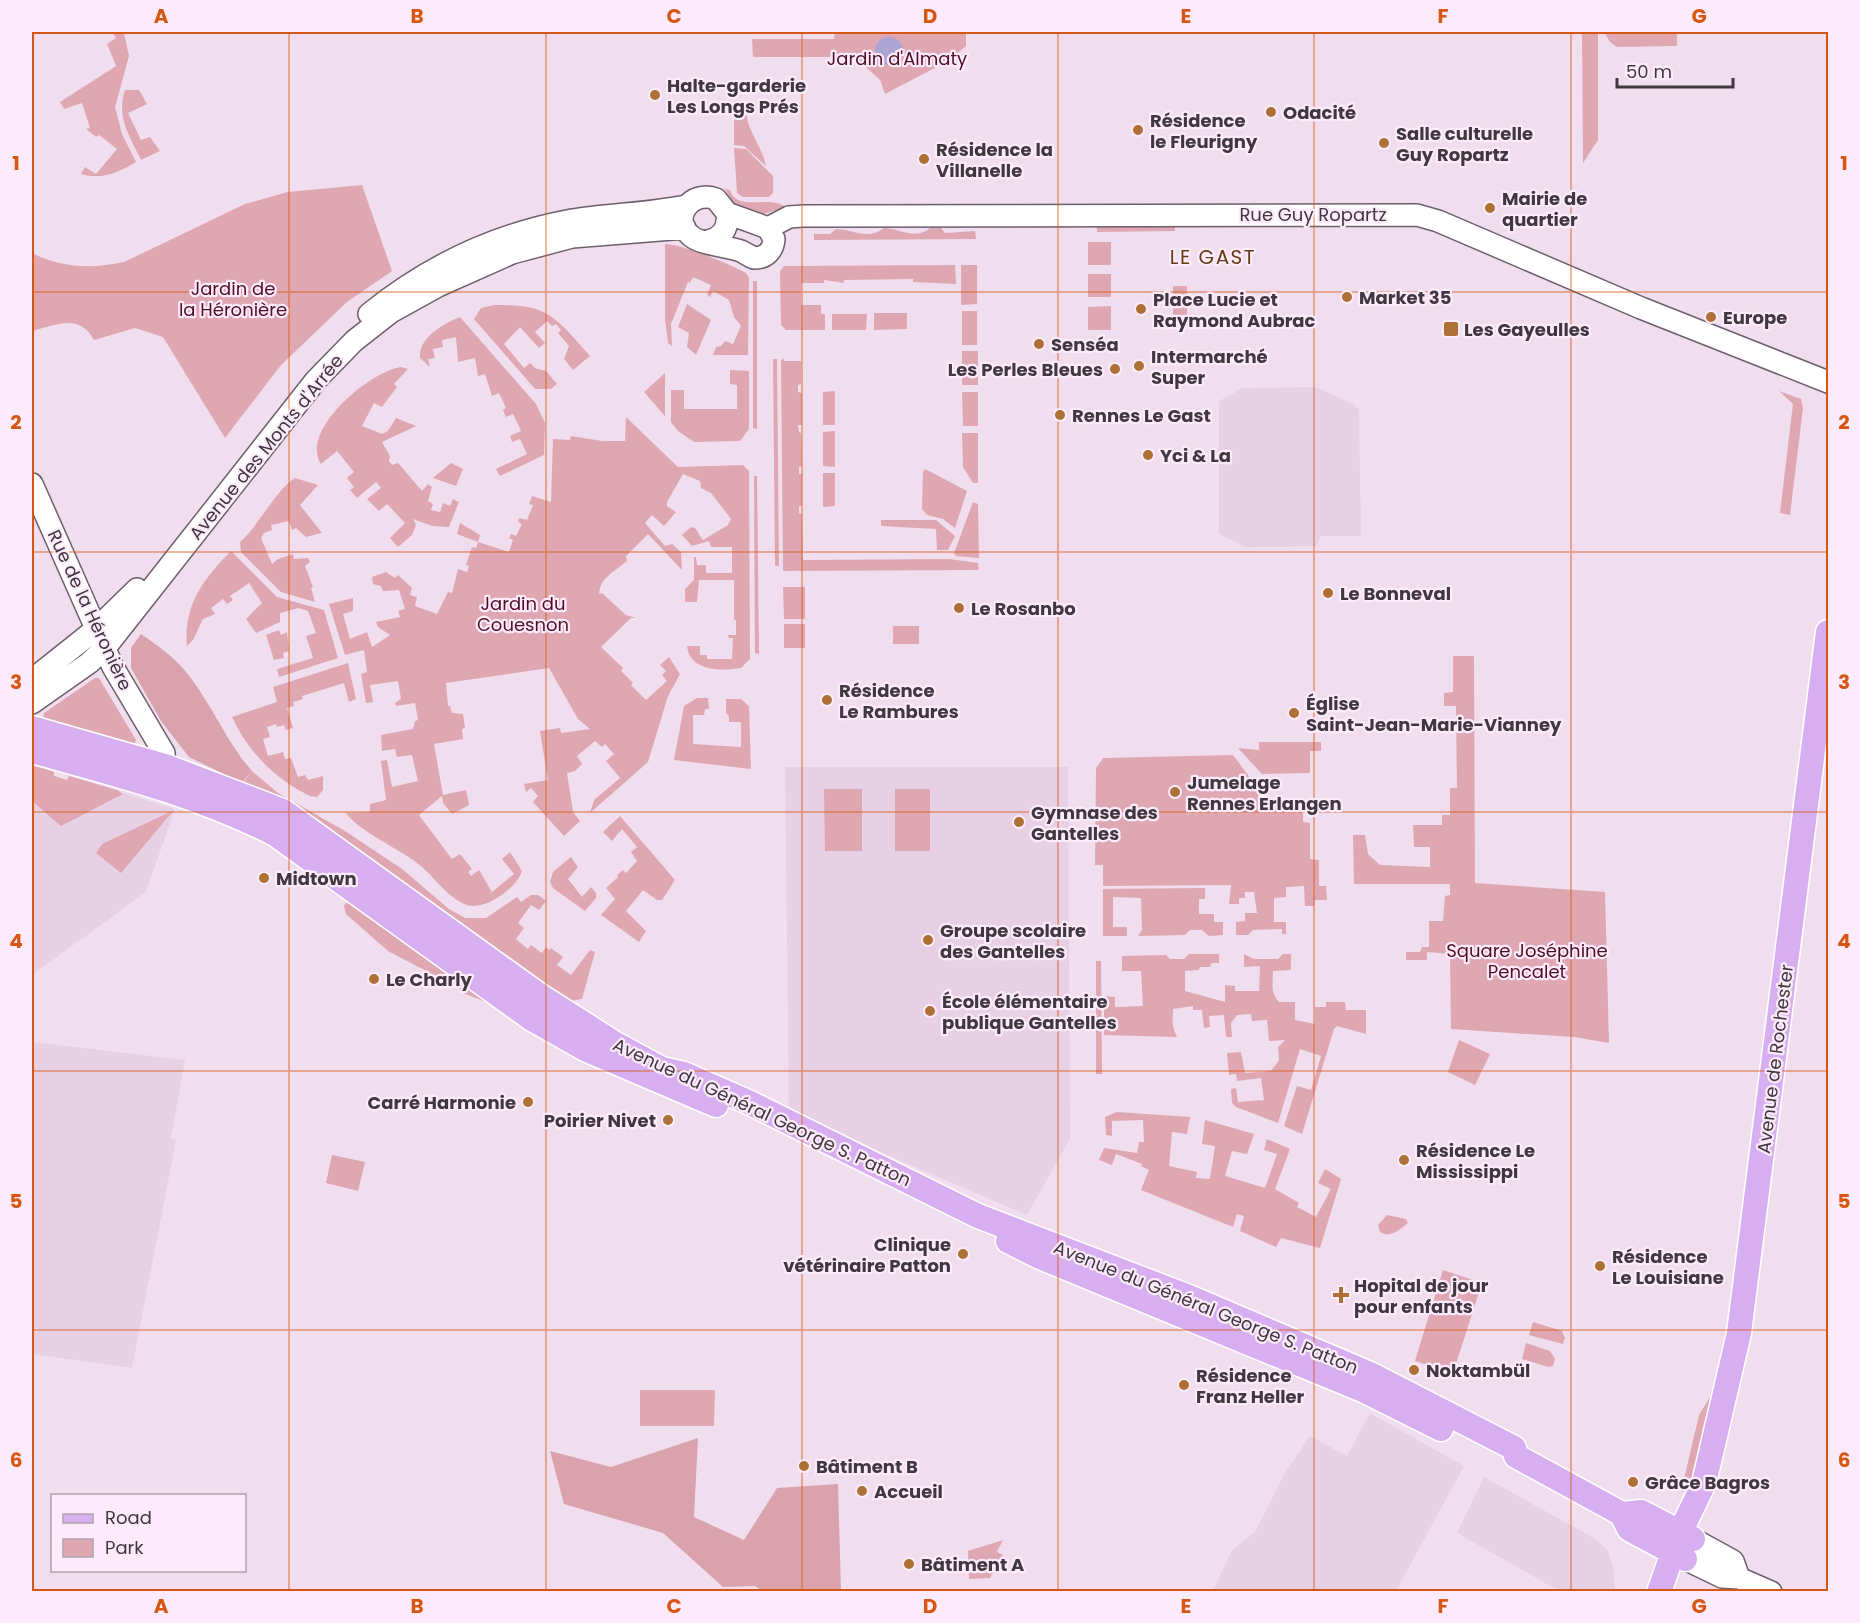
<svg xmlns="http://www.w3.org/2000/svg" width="1860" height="1623" font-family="Poppins,sans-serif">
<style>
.built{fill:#e7d0e4}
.green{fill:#dfa7b2}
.forest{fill:#daa2ad}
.water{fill:#aca4d3}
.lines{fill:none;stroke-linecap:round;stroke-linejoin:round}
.secondary-casing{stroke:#6e5f6d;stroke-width:24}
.primary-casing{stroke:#fff;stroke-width:27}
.secondary{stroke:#fff;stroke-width:21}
.primary{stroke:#d7aff1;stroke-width:24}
.grid{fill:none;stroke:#d75611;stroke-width:1.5;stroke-opacity:0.55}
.poi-dot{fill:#ad7035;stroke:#fdebfb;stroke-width:2}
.labels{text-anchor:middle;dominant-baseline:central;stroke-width:4.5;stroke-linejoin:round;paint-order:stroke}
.park-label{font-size:18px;fill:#500e24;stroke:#fdebfb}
.poi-label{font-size:18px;font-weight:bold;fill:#3f383e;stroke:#fdebfb;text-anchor:start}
.street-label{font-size:18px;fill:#3f383e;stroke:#fdebfb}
.neighbourhood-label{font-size:20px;letter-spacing:1.5px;fill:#653b11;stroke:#fdebfb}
.neatline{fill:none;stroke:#d75611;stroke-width:2}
.grid-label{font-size:20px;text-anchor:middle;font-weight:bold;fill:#d75611}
</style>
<rect width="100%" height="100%" fill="#f0deee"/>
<path class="built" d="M1316,387L1353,404L1359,410L1361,536H1321L1316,546L1245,547L1219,534V401L1243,388Z
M32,765L54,772V776L67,780L69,776L175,809L146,892L32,975Z
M785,767H1068L1070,1139L1027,1215L789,1113Z
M32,1042L185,1060L171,1138L176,1140L132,1368L32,1354Z
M1370,1413L1464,1466L1396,1591H1213L1232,1550L1255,1532L1285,1473L1310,1436L1347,1456Z
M1484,1477L1594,1538L1607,1549L1613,1566L1615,1591H1559L1457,1533Z"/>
<path class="green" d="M112,32H127L124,33L129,56L115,107L122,134L136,162C118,173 101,180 81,174L85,167L96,174L117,149L99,135L96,137L86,129L90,128L82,103L64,109L60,102L116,66L107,44L116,38Z
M835,32H966V46L948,61L885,94L880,80L855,57H753L752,39H834Z
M1582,32H1598V140L1583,163Z
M1604,32H1677V46L1617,47L1610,42Z
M125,90H139L147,104L128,113L141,140L150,137L160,151L141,160C129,135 116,117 125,90Z
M734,108H746C746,131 762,145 766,166L744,146L734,145Z
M734,148L746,149L773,176V193L769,197H743L737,193Z
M362,185L392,271L347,302L281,365L225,438L163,337L135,328L94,340C79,313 57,325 32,331V253C61,268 92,269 124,262L245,204L288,192Z
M725,189L730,190C737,213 770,194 785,207L758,216L735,206Z
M1175,222V231L1097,232V223Z
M884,228C899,228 915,241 930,228H941L945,233L975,231L976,239L814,240V234H830L836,229C853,229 867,241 884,228Z
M1088,242H1111V265H1088Z
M665,244C681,244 730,264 746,273L749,278L748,355H713L716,347L721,346L725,341L733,344L741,326L734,317L729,300L713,291L710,297L707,295L711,285L693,277L690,283L688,282L671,324L672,346L668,343L665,319Z
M955,265L956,284L913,282V279L844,280V283L824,280V283H801V305H821V314H825V330H786L781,325L780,271L784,266Z
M961,265H977V304L961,305Z
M1088,274H1111V297H1088Z
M753,281H757V429L753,428Z
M1173,286H1187V315H1173Z
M687,304L711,320L696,355L687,347L689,333L678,327Z
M494,305C549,304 555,317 590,356L573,370L564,359L569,346L558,333L561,330L556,324L552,326L547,321L535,332L545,343L539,348L520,327L504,344L524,368L530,363L535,368L546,371L557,384L551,389H535L474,319L481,308Z
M1111,306V330H1088V307Z
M962,311H977V345H962Z
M874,313H907V329L874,330Z
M832,314H867L866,330H832Z
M460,317L536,404L545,423L544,455L500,476L496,469L527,454L520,439L512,442L510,436L521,431L513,414L506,417L503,410L506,408L499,393L492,396L485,374L478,376L475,358L458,362L456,337L442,340L443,347L433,349L435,358L428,359L430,367L420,358C418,338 443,324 460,317Z
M962,351H978V385H962Z
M783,358L784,361H801V384L798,385V392L802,393V425H798L799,432L801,433L802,466L799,467V474H802V506H799V513L802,514L803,560L949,559L978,563L979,570L783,571L781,361Z
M773,359H777L779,566H775Z
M401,367L408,369L394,384L397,387L382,407L374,403L362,426L382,434L388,431L396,418L416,426L382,442L390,456L389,461L392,465L398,463L422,491L428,484L432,487L428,501L433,504L431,510L440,512L443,503L450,506L453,499L459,502L449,527L432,526L413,519L416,525L412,535L398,547L390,538L405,523L387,504L379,511L367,499L381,488L376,482L357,498L350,490L354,487L347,478L354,472L337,451L321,464C299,431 370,371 401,367Z
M730,370L749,371V429L740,441L694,442L678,431L671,422V390H684V409H737V385L730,384Z
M665,373V416L644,392Z
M835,391V425H823V392Z
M1779,391L1801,399L1803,408L1790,515L1780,513L1793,404Z
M962,392H978V426H963Z
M626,417L678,467L743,465L749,471L750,659L741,668C722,671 690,672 687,646H700V655H707V659H732L733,638H729L728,635H736V620H734V580H699L697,602H685V589L694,580V557H696L697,565H706V573H732V547H711L709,541L692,546L682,535L691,527L695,528L703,540L728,525L731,519L711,493L701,488L700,481L683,474L667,502V506L676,512L664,526L652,515L645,523L665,546L672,544L681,552L682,570L648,534L626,556L627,561C616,571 600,577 599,594L602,593L626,615L636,618H631L601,647L623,668L621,671L633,683L631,685L646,700L667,681L662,675L666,671L660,665L669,657L680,674L668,696L648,762L590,813L594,800L620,778L606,761L614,754L605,744L602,747L595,741L577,756L582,764L575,771L567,773L573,812L580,821L564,836L533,802L538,796L531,788L526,792L524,784L548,780L540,731L560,728L561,733L590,729L578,719L549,668L446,683L448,706H450L452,713L463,714L465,728L462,729L463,739L434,744L443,795L466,790L469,805L452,814L443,803L442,796L419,815L452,859L460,854L472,869L468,872L471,876L479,870L492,892L514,874L502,859L510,852L522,871C517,888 485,911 467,905C449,899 435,878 421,866C402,850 358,831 346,813L370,812V804L386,800L381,761L387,760L392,787L418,781L412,755L397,757L395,749L382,751L381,735L413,729L415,721L418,720L415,703L396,706L395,703L401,699L398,681L370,685L373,702L366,703L361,674L367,672L364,650L345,655L329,604L353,598V611L343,614L350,639L367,632L372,647L390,635L378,627L376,622L400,617L398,611L405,609L399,590L383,591L381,586L373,584L372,577L386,572L395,578L398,575L412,588L410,595L417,597L415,606L437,614L448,592L452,593L458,569L467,572L469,566L466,565L472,547L476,548L478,542L457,534L460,523L480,535L478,542L509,552L513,540L509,538L511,534L516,536L522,524L518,522L519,518L527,520L533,505L529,504L532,496L551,502L553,439L570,440L571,436L602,441H625Z
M835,431V467L823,466V432Z
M962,433H978V483H973L963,467Z
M451,463L463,469L456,486L433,478Z
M925,469L967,491L955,528L943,519L927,515L922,509L923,472Z
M823,473H835V506L823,507Z
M754,476H757L759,654L755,653Z
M295,478L318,485L300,505L322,533L306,537L296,528L292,530L289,521L271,525L272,530L264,533L261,538L272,564L278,559L293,554L294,559L308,558L310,562L305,566L313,587L311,588L315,602L281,592L241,552L240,542C260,524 275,491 295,478Z
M973,502L978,504L979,558L956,556L954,553Z
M881,520H936L955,536L948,550H937L936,529L881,526Z
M231,551L277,597L324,610L338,658L279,677L277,669L313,658L306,636L316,633L308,611L298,608L280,613V622L256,633L246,619L262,603L249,583L230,596L233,600L227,604L223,599L211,608L215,614L203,619L193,640L187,646C183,606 204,578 231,551Z
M783,587H805V619H784Z
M784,624H805V648H784Z
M893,626H919V644H893Z
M279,630L281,635L287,632L289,651L283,653L284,658L274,660L266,635Z
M1453,656H1474L1475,883L1605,892L1609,1043L1574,1037L1451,1029L1450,954L1427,952V960H1406V952H1420L1422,947H1429V921H1443L1445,896L1450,895V884H1354L1353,835H1365L1368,854L1380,865L1430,867V847H1414L1413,825H1442V815H1450V788H1457L1456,706H1444V693L1453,692Z
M348,663L356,699L349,702L344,683L302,696L303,699L293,702L294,706L287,708L293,728L286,730L284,725L277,727L276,724L267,727L270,737L263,739L268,756L283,752L285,759L291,758L298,777L305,775L308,780L323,776V790L317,797L310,796C275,779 248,752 232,717L277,702L273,687Z
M95,678H99L136,740L134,745L43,720L44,713Z
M697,698H708L709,709H705L704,715H693V744L741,747V722H729V716L726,713V699H741L749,706L751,769L674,760L684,706Z
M1259,742H1321V751H1310V773L1262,774L1238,748L1259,750Z
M1233,755L1257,787L1259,804L1303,806V822L1310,823V859L1319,860V886H1326L1327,900H1315L1314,906H1305L1304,886L1286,887V897L1274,898V922H1286V934H1282V929L1253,930L1248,935H1236V922L1245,921V913H1257L1254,892H1245V898H1239V904H1229L1231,885L1103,886V865H1095L1096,768L1103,758Z
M32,765L54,772V776L67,780L69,776L117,790L123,794L61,826L32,801Z
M252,771L278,793L345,831L402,869L449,909L465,918H486L517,897L521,902L531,895H538L546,901L539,910L531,905L518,923L524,928L516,939L528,949L531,945L542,953L546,947L549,950L551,948L563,957L557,965L571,975L590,950L595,952L582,999L570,1001L243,783Z
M824,789H862V851H825Z
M895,789H930V851H895Z
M174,810L121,873L96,853L102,844Z
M620,816L675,880L662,900H657L643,890L626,911L646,931L639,942L601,915L615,899L606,888L618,877L617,875L623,870L626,873L637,861L631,852L637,847L622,829L612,841L603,832Z
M571,857L578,867L568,879L582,897L591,887L596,893V898L585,911L553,888L550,882L553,872Z
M1205,888V899H1199V914H1214V922H1223V935L1209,936L1202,930H1190L1185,935L1138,936L1142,930L1141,898L1113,897V927H1127V936H1103V889Z
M350,901L494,1005L463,993L459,988L388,951L346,914L344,905Z
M1189,954H1219V963H1211L1210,967H1200L1199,970L1185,971V991L1225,1002V985L1235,986V991H1259L1260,966L1244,967V954L1254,959H1278L1283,954H1291V970L1273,971C1273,982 1270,992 1279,1002H1295V1020L1315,1024V1007H1326V1002H1345L1346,1010H1366V1034L1337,1026L1334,1029L1302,1134L1284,1126L1297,1086L1311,1090L1321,1056L1300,1049L1278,1123L1236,1107L1232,1103L1231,1089L1236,1088L1238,1102L1264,1100L1261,1078L1237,1081L1236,1074L1229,1075L1227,1053L1241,1052L1245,1073L1271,1071L1279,1060L1278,1047L1285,1040L1269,1041L1267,1020L1252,1021L1251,1014L1237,1015L1231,1023L1232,1037H1226L1224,1015L1209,1016L1210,1027L1204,1028L1202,1010H1193V1006L1173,1009C1173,1021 1171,1025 1177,1037L1104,1035V996L1115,997V1007L1143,1006L1141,971H1122V956L1166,955L1170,959H1184Z
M1096,961H1101L1102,1074H1096Z
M1459,1040L1490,1054L1475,1085L1448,1072Z
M1117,1112L1190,1117L1187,1134L1172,1132L1169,1166L1197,1172L1196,1178L1210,1179L1215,1146L1202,1144L1205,1120L1254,1134L1247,1154L1232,1151L1225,1176L1265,1188L1277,1154L1264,1150L1267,1139L1290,1149L1275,1189L1299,1203L1297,1207L1316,1217L1331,1189L1318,1183L1325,1169L1341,1179L1320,1248L1281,1238L1276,1247L1240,1231L1244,1216L1237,1214L1233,1227L1141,1190L1149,1170L1141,1166L1142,1164L1116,1154L1112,1165L1099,1160L1104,1148L1137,1153L1139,1142H1144L1143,1120L1112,1121V1136L1106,1135L1105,1117Z
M332,1155L365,1162L358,1191L326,1183Z
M1387,1215L1406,1219L1408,1223C1400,1229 1390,1239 1380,1232L1378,1225Z
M1443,1270L1482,1283L1453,1373L1415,1361Z
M1533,1322L1562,1331L1565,1338L1563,1344L1529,1335Z
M1526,1343L1550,1351L1555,1359L1553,1366L1548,1367L1522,1359Z
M1720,1381L1688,1491L1681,1492L1699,1415Z
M640,1390H715L714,1426H640Z
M1003,1540L997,1552L1003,1555L990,1578L969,1579L968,1551Z"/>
<path class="forest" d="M141,634C154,643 167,652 178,663C208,694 223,738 252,771L242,783L189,757L161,721L131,668V648Z
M698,1438L694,1517L744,1540L777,1488L838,1484L841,1591L764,1592L755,1586L723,1587L663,1533L564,1504L550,1451L611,1467Z"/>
<path class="water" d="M875 51a14 14 0 1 1 28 0a14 14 0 1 1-28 0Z"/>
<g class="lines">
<g class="secondary-casing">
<path id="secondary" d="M768,228L789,217L803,216L1417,215L1438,221L1641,308L1828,382
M708,241C722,238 729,228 727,213L716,199C692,189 669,218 691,236C702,245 728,246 741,251C745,253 749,256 754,258C766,258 773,251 774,239L768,228L727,213
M369,314C427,267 494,235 567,221C607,214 647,214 686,206
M32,484L113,667L164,753L165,766
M32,680L96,629L137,589
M32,703L89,663L105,648L316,380L354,341L391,312L438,286L512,253L572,237L685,228
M1693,1539L1733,1561L1739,1578
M1685,1559L1722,1577L1739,1578L1771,1592"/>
</g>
<g class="primary-casing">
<path id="primary" d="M32,728L165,766L283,811L539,995L614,1043L662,1069L684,1074L748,1102L978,1216L1189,1297L1370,1374L1514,1448L1516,1456L1622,1514L1641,1512L1693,1539
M32,751C115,774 198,795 275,834L532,1019L587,1050L716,1105
M1008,1241L1040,1257L1365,1391L1441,1429
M1622,1514L1629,1529L1685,1559
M1659,1592L1680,1533L1704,1483L1739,1333L1828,632"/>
</g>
<use href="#secondary" class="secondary"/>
<use href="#primary" class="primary"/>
</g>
<path class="grid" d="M289,32V1592M546,32V1592M802,32V1592M1058,32V1592M1314,32V1592M1571,32V1592M32,292H1828M32,552H1828M32,812H1828M32,1071H1828M32,1330H1828"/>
<g class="poi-dot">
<circle cx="655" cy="95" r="6"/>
<circle cx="1271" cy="112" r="6"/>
<circle cx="1138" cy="130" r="6"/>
<circle cx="1384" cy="143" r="6"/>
<circle cx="924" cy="159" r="6"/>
<circle cx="1490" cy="208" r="6"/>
<circle cx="1347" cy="297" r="6"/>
<circle cx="1141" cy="309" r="6"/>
<circle cx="1711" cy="317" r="6"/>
<rect x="1443" y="321" width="16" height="16" rx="3"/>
<circle cx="1039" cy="344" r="6"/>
<circle cx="1139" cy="366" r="6"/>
<circle cx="1115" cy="369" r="6"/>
<circle cx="1060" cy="415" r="6"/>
<circle cx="1148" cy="455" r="6"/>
<circle cx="1328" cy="593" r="6"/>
<circle cx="959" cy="608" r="6"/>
<circle cx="827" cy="700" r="6"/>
<circle cx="1294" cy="713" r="6"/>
<circle cx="1175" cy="792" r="6"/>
<circle cx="1019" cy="822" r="6"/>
<circle cx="264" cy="878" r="6"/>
<circle cx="928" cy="940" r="6"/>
<circle cx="374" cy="979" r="6"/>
<circle cx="930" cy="1011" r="6"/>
<circle cx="528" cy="1102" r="6"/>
<circle cx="668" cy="1120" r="6"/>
<circle cx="1404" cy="1160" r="6"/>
<circle cx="963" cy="1254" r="6"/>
<circle cx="1600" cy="1266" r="6"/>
<path d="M1338 1286h6v6h6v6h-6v6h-6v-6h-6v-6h6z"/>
<circle cx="1414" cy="1370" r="6"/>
<circle cx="1184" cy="1385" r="6"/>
<circle cx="804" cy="1466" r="6"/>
<circle cx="1633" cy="1482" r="6"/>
<circle cx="862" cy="1491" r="6"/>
<circle cx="909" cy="1564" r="6"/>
</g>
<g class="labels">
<g class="park-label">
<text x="897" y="58">Jardin d'Almaty</text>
<text x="233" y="288">Jardin de<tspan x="233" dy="21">la Héronière</tspan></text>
<text x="523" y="603">Jardin du<tspan x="523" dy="21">Couesnon</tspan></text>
<text x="1527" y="950">Square Joséphine<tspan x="1527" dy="21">Pencalet</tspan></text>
</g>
<g class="poi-label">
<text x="667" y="85">Halte-garderie<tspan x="667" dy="21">Les Longs Prés</tspan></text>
<text x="1283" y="112">Odacité</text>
<text x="1150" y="120">Résidence<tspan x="1150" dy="21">le Fleurigny</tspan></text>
<text x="1396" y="133">Salle culturelle<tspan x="1396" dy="21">Guy Ropartz</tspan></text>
<text x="936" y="149">Résidence la<tspan x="936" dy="21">Villanelle</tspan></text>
<text x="1502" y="198">Mairie de<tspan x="1502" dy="21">quartier</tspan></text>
<text x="1359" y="297">Market 35</text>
<text x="1153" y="299">Place Lucie et<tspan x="1153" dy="21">Raymond Aubrac</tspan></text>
<text x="1723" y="317">Europe</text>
<text x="1464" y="329">Les Gayeulles</text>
<text x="1051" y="344">Senséa</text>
<text x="1151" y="356">Intermarché<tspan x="1151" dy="21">Super</tspan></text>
<text x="1103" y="369" text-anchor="end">Les Perles Bleues</text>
<text x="1072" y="415">Rennes Le Gast</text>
<text x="1160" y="455">Yci &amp; La</text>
<text x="1340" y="593">Le Bonneval</text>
<text x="971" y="608">Le Rosanbo</text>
<text x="839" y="690">Résidence<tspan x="839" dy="21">Le Rambures</tspan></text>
<text x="1306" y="703">Église<tspan x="1306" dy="21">Saint-Jean-Marie-Vianney</tspan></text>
<text x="1187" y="782">Jumelage<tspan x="1187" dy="21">Rennes Erlangen</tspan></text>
<text x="1031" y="812">Gymnase des<tspan x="1031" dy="21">Gantelles</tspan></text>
<text x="276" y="878">Midtown</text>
<text x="940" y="930">Groupe scolaire<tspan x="940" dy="21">des Gantelles</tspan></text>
<text x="386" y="979">Le Charly</text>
<text x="942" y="1001">École élémentaire<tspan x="942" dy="21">publique Gantelles</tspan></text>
<text x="516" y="1102" text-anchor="end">Carré Harmonie</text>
<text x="656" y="1120" text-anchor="end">Poirier Nivet</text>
<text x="1416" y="1150">Résidence Le<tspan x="1416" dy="21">Mississippi</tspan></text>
<text x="951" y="1244" text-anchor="end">Clinique<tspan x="951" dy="21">vétérinaire Patton</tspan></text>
<text x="1612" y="1256">Résidence<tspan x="1612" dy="21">Le Louisiane</tspan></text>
<text x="1354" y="1285">Hopital de jour<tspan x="1354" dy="21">pour enfants</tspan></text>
<text x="1426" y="1370">Noktambül</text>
<text x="1196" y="1375">Résidence<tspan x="1196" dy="21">Franz Heller</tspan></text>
<text x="816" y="1466">Bâtiment B</text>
<text x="1645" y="1482">Grâce Bagros</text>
<text x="874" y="1491">Accueil</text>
<text x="921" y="1564">Bâtiment A</text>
</g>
<g class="street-label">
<text x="1313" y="214">Rue Guy Ropartz</text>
<text transform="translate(266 447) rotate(-51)">Avenue des Monts d'Arrée</text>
<text transform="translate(90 610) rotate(65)">Rue de la Héronière</text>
<text transform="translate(1775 1059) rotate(-83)">Avenue de Rochester</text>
<text transform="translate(762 1112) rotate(25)">Avenue du Général George S. Patton</text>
<text transform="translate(1206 1307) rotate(22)">Avenue du Général George S. Patton</text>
</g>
<g class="neighbourhood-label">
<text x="1213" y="257">LE GAST</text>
</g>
</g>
<rect width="1860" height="1623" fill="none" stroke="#fdebfb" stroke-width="66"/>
<rect x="51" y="1494" width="195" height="78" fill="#fdebfb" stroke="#b1a3af" stroke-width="1.5"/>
<rect x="63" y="1514" width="30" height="9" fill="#d7aff1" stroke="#b1a3af" stroke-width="1.5"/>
<text x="105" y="1524" font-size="18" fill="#3f383e">Road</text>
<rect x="63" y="1539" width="30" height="18" fill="#dfa7b2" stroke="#b1a3af" stroke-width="1.5"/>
<text x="105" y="1554" font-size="18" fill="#3f383e">Park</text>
<path d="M1617 78v9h116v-9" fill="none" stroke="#3f383e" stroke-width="3"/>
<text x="1626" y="78" font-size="18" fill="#3f383e" stroke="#fdebfb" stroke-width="4.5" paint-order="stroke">50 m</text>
<rect x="33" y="33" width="1794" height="1557" class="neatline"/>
<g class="grid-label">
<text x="161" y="23">A</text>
<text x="417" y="23">B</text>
<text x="674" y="23">C</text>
<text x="930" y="23">D</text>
<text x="1186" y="23">E</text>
<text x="1443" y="23">F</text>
<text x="1699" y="23">G</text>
<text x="16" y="170">1</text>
<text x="1844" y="170">1</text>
<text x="16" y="429">2</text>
<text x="1844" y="429">2</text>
<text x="16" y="689">3</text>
<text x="1844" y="689">3</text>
<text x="16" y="948">4</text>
<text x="1844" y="948">4</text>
<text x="16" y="1208">5</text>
<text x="1844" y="1208">5</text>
<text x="16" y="1467">6</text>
<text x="1844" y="1467">6</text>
<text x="161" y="1613">A</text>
<text x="417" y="1613">B</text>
<text x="674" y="1613">C</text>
<text x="930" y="1613">D</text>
<text x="1186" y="1613">E</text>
<text x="1443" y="1613">F</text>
<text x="1699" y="1613">G</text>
</g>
</svg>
